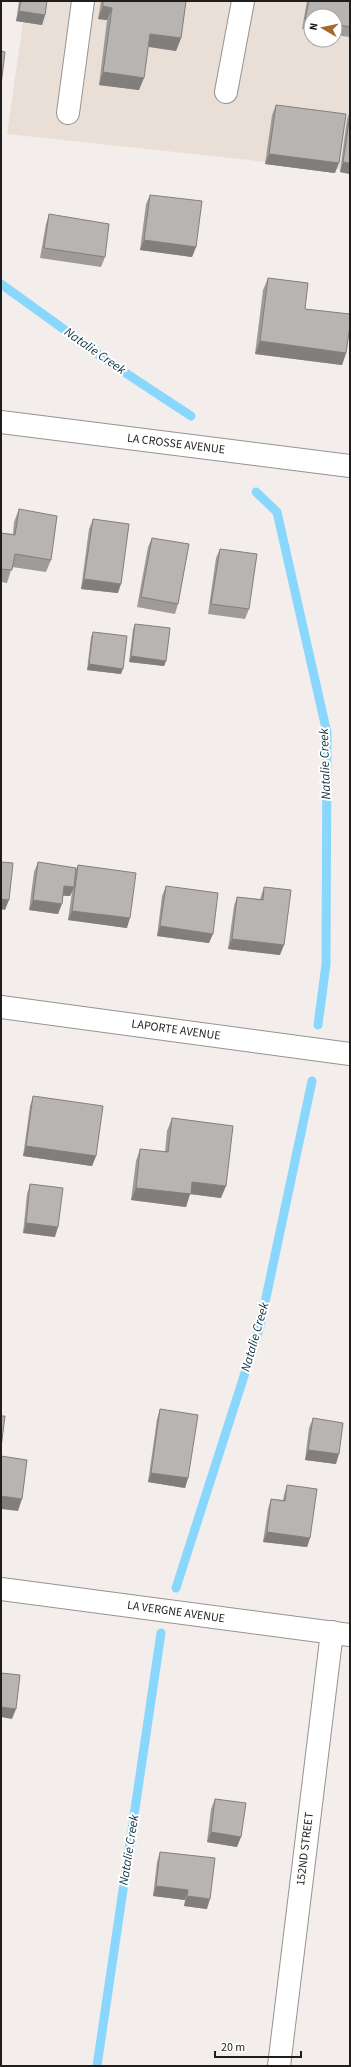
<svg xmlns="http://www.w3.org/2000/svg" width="351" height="2067" font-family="'Source Sans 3',sans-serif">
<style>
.built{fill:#eadfd7;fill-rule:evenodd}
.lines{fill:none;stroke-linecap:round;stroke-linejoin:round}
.stream{stroke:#8ad7fe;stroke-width:9}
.minor-casing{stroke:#96928f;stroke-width:24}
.minor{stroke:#fff;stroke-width:22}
.wall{fill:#9e9b98}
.shaded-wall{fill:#817e7c}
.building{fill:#b8b4b1;stroke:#817e7c}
.labels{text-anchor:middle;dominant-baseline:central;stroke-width:4;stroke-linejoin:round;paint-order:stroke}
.street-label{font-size:12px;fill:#201e1d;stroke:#fff}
.water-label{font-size:13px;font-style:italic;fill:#0f3343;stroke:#fff}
</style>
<rect width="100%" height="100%" fill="#f3eeeb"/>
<path class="built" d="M26,1H350V171L7,134ZM311,16H335V40H311Z"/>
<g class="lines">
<path class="stream" d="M1,284L112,364L191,416
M256,492L277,512L327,733L326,964L318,1025
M176,1588L260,1326L312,1081
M97,2066L161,1633"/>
<g class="minor-casing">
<path id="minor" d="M226,92L243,1
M68,113L83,1
M1,422L350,466
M1,1007L350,1054
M1,1589L350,1635
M279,2066L332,1632"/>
</g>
<use href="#minor" class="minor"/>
</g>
<path class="wall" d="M19,1H47L45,15L42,25L16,21Z
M101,1H186L181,38L176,51L148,47L139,90L99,85L107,20L98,19Z
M307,1H350V37L335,35V16H311V30L302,29Z
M276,105L335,173L265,164L272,115Z
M350,111V174L340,172L347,119Z
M150,195L196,247L192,257L140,250L146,204Z
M49,214L105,257L101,267L40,258L46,224Z
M268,278L305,309L346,353L342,365L255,354L263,290Z
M19,509L51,560L46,572L12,567L7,583L1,582V533L13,534L14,522Z
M93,519L118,593L81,589L89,529Z
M152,538L178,604L175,614L137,607L148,547Z
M220,549L249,609L245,619L208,614L216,558Z
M135,624L166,661L164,666L129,662L133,629Z
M93,632L121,674L87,670L91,637Z
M38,862L76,869L78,865L127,928L68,920L72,892L70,896H63L58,914L29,910L34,872Z
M166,886L209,943L157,936L162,896Z
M264,887L280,955L228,949L234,906L237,897L260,899Z
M33,1096L96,1156L92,1166L23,1156L30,1106Z
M172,1118L221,1198L190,1194L186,1207L131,1200L136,1161L140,1149L165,1152L167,1131Z
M30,1184L55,1237L23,1233L27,1194Z
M160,1409L188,1478L185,1488L148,1482L157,1419Z
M313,1418L336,1464L305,1460L309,1428Z
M287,1485L310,1538L307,1547L263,1542L268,1509L271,1499L283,1500L284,1495Z
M215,1799L237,1847L207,1842L211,1809Z
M160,1852L207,1909L184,1906L185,1900L153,1896L157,1862Z"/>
<path class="shaded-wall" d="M103,6L112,8L107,20L98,19Z
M19,11L45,15L42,25L16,21Z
M150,34L181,38L176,51L145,46Z
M103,72L144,78L139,90L99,85Z
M269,154L339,163L335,173L265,164Z
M343,162L350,163V174L340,172Z
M144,240L196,247L192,257L140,250Z
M260,341L346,353L342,365L255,354Z
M84,579L121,584L118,593L81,589Z
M131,656L166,661L164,666L129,662Z
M89,664L123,669L121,674L87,670Z
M64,886L74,887L70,896L61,895Z
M1,899L9,900L5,910L1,909Z
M33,900L62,904L58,914L29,910Z
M72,911L130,918L127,928L68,920Z
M160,926L213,934L209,943L157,936Z
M232,939L284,945L280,955L228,949Z
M26,1146L96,1156L92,1166L23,1156Z
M192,1182L226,1186L221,1198L190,1194L186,1207L131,1200L136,1188Z
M26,1223L58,1227L55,1237L23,1233Z
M308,1450L339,1454L336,1464L305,1460Z
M151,1473L188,1478L185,1488L148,1482Z
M1,1496L22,1499L18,1511L1,1509Z
M267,1532L310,1538L307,1547L263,1542Z
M1,1707L16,1709L12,1719L1,1717Z
M211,1832L241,1837L237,1847L207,1842Z
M156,1886L188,1890L185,1900L153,1896Z
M187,1896L210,1899L207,1909L184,1906Z"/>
<path class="building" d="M21,1H47L45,15L19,11Z
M103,1H186L181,38L150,34L144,78L103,72L112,8L103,6Z
M309,1H350V27L335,24V16H311V20L305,19Z
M1,51L5,52L1,85Z
M276,105L346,114L339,163L269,154Z
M350,115V163L343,162Z
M150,195L202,201L196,247L144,240Z
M49,214L109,224L105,257L44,248Z
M268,278L308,283L305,309L350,314V326L346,353L260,341Z
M19,509L57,516L51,560L15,554L12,570L1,569V533L15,535Z
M93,519L129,524L121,584L84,579Z
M152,538L189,544L178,604L141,597Z
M220,549L257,554L249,609L211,604Z
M135,624L170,628L166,661L131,656Z
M93,632L127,636L123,669L89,664Z
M1,862L13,863L9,900L1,899Z
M38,862L76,868L74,887L64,886L62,904L33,900Z
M78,865L136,873L130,918L72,911Z
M166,886L218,893L213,934L160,926Z
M264,887L291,890L284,945L232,939L237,897L263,900Z
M33,1096L103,1106L96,1156L26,1146Z
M172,1118L233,1126L226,1186L192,1182L191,1194L136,1188L140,1149L168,1152Z
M30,1184L63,1188L58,1227L26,1223Z
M160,1409L198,1415L188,1478L151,1473Z
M1,1416H5L1,1448Z
M313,1418L343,1423L339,1454L308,1450Z
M1,1456L27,1460L22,1499L1,1496Z
M287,1485L317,1489L310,1538L267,1532L271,1499L285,1501Z
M1,1673L20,1675L16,1709L1,1707Z
M215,1799L246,1803L241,1837L211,1832Z
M160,1852L215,1858L210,1899L187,1896L188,1890L156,1886Z"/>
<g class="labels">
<g class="street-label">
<text transform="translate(176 444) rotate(7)">LA CROSSE AVENUE</text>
<text transform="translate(176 1030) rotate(8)">LAPORTE AVENUE</text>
<text transform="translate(176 1612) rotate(8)">LA VERGNE AVENUE</text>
<text transform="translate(305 1849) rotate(-83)">152ND STREET</text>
</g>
<g class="water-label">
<text transform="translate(95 351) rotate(35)">Natalie Creek</text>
<text transform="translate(325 764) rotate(-92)">Natalie Creek</text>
<text transform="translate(255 1337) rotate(-74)">Natalie Creek</text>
<text transform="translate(129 1850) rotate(-81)">Natalie Creek</text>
</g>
</g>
<rect width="351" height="2067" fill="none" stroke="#201e1d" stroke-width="4"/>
<g transform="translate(323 28) rotate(279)"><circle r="19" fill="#ffffff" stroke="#a6a5a5"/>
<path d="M0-3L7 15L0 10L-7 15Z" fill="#a6692d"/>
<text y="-6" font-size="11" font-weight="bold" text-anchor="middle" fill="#201e1d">N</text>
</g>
<path d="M215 2051v6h86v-6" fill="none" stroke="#201e1d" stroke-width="2"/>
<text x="221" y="2051" font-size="12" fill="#201e1d" stroke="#ffffff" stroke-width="3" paint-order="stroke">20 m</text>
</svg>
